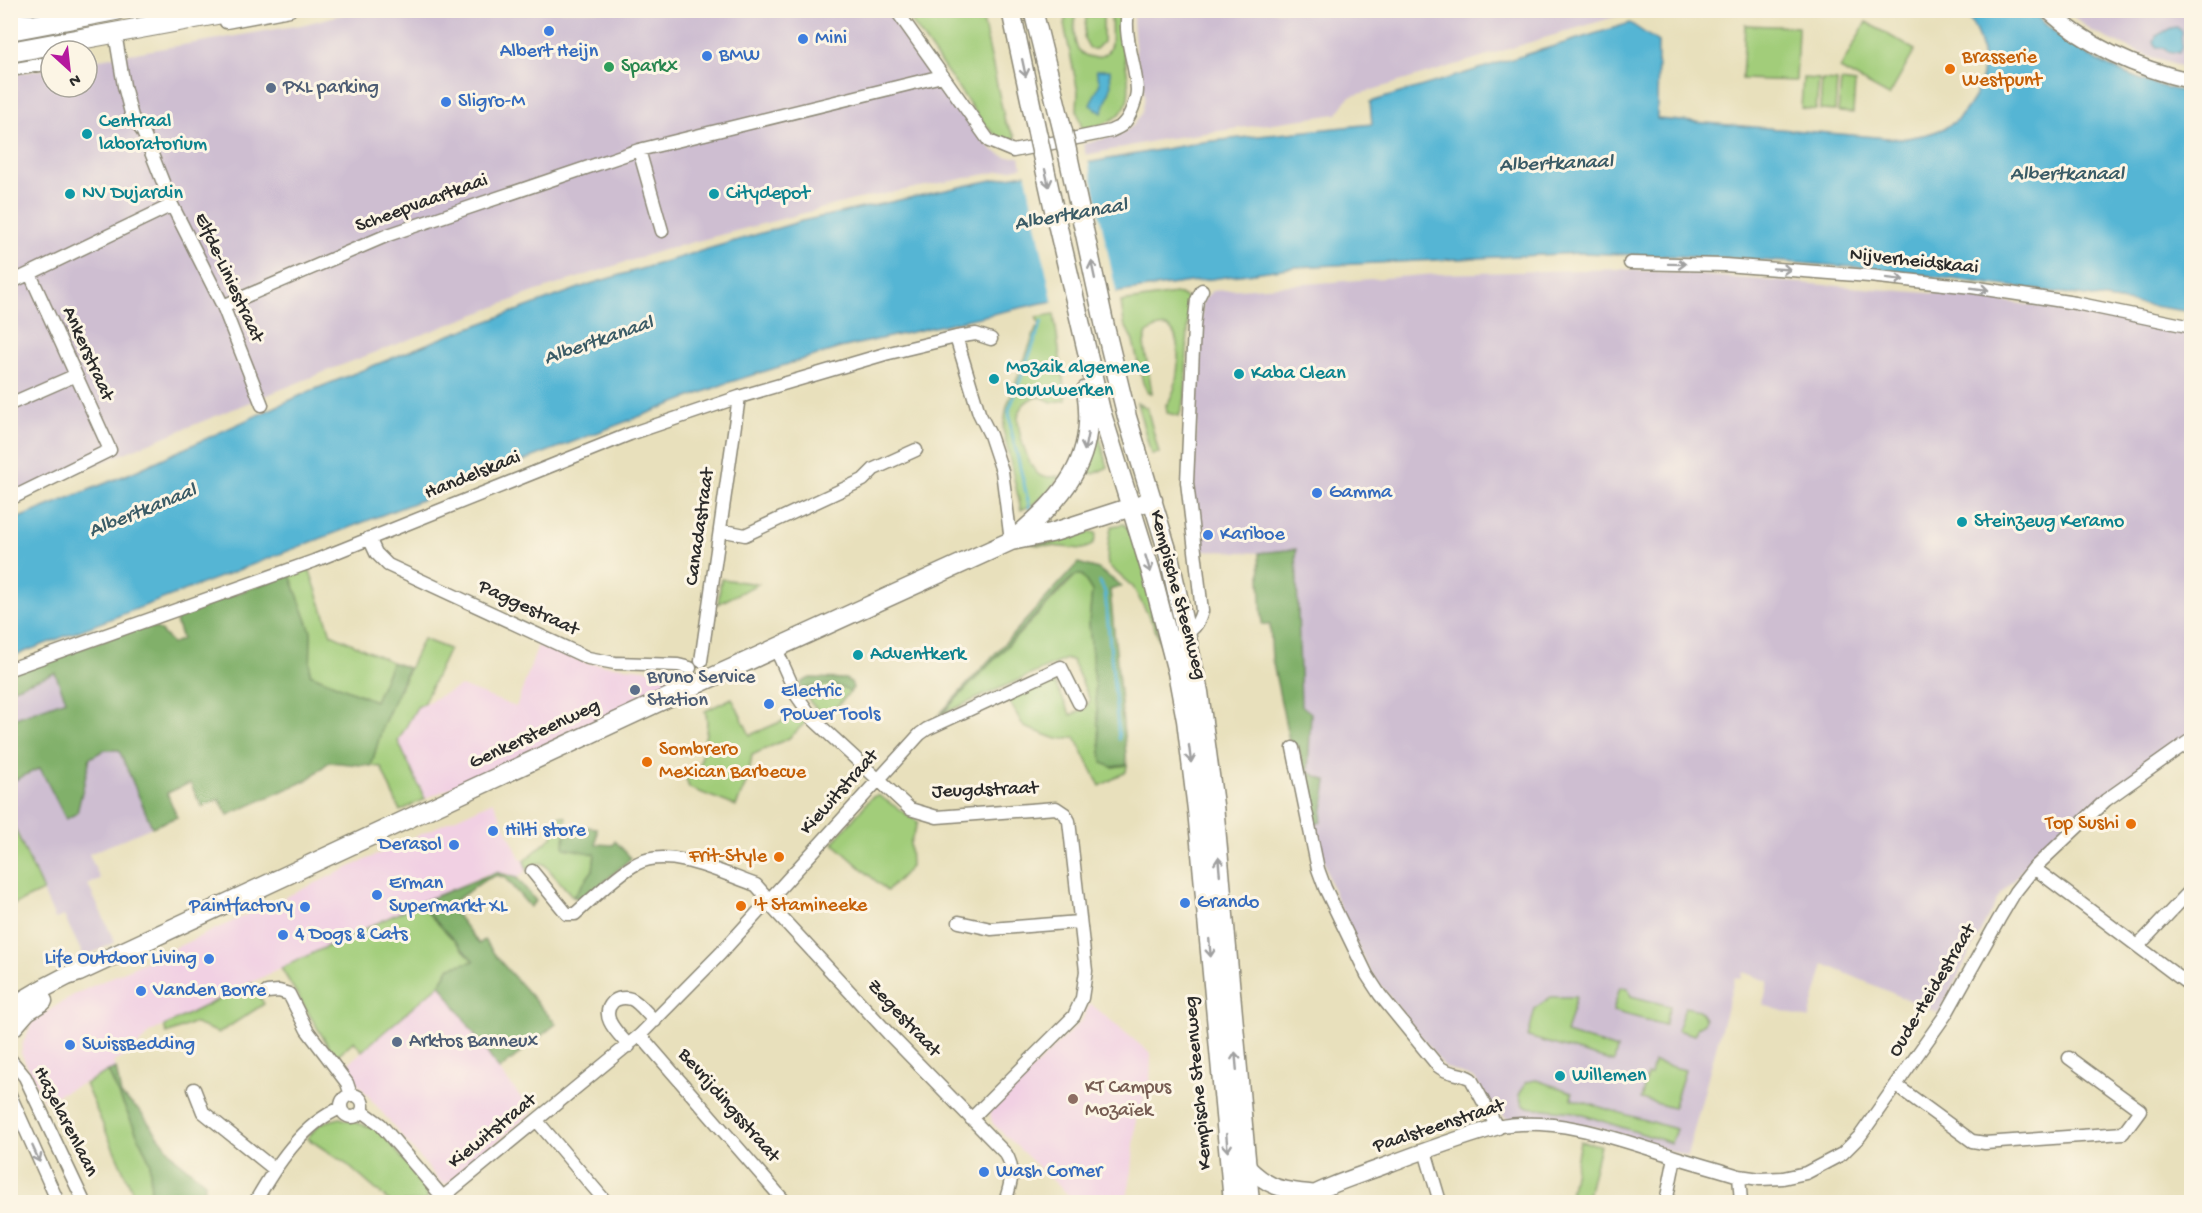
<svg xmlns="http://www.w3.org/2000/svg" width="2202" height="1213" font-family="'Gochi Hand',sans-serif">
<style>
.built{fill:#f1d0e3}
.industrial{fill:#cebed1}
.green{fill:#a2cd7a;stroke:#667c52;stroke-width:1.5}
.forest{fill:#81b06a;stroke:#566e4a;stroke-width:1.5}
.water{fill:#55b5d4;stroke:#407080;stroke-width:1.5}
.pier{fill:#e8e0bc}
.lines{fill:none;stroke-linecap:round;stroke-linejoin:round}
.stream{stroke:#55b5d4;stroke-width:3}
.minor-casing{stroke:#8a8674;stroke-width:15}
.tertiary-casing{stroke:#8a8674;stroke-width:18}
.primary-casing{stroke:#8a8674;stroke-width:21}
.trunk-casing{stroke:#8a8674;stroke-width:22}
.minor{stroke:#fff;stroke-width:12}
.tertiary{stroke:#fff;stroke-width:15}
.primary{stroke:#fff;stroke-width:18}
.trunk{stroke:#fff;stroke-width:20}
.primary-bridge-casing{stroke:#8a8674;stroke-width:21;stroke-linecap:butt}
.primary-bridge{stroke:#fff;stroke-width:18}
.oneway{stroke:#a0a0a0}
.shop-dot{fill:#3f7fe0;stroke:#fcf5e5;stroke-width:2}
.leisure-dot{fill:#2e9e5b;stroke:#fcf5e5;stroke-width:2}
.food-dot{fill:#e8710a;stroke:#fcf5e5;stroke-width:2}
.service-dot{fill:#5c6f8a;stroke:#fcf5e5;stroke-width:2}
.culture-dot{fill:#0f9aa8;stroke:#fcf5e5;stroke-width:2}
.education-dot{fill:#8d6e63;stroke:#fcf5e5;stroke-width:2}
.labels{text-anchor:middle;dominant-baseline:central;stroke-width:6;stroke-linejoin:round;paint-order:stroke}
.shop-label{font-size:20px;fill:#366cbe;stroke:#fcf5e5;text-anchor:start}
.food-label{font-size:20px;fill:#c56008;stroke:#fcf5e5;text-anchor:start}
.leisure-label{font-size:20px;fill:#27864d;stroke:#fcf5e5;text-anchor:start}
.service-label{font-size:20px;fill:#4e5e75;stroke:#fcf5e5;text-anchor:start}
.culture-label{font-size:20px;fill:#0d838f;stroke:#fcf5e5;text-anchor:start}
.street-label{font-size:20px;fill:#2b2b2b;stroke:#fcf5e5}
.education-label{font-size:20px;fill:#785e54;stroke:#fcf5e5;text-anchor:start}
.water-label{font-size:21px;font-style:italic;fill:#3a5b66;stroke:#fcf5e5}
</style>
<rect width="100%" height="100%" fill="#fcf5e5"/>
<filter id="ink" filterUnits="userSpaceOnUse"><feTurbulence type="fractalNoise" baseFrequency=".0167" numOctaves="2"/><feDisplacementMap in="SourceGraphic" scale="12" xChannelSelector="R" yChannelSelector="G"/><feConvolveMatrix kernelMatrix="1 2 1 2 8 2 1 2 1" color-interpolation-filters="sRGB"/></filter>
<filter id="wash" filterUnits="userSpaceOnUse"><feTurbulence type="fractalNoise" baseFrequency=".008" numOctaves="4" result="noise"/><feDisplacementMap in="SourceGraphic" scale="24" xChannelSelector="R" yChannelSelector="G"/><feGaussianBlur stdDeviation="1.35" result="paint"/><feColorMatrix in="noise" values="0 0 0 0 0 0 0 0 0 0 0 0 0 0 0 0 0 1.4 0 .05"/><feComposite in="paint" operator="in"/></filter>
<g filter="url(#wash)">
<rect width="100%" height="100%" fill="#e8e0bc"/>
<path class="built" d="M538,645L586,663L684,673L686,681L683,685L425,799L398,741L417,707L461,686L516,707Z
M493,801L520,858L524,861L527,870L517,878L505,873L487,874L424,901L281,968L149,1033L138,1046L126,1056L113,1062L116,1068L44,1101L21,1053L23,1043L33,1021L75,994Z
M440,984L499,1070L533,1112L447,1184L441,1183L344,1067Z
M1090,1003L1151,1054L1150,1087H1146L1141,1114L1136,1119L1132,1171L1126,1202H1076L993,1124L989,1112L1082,1020Z"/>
<path class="industrial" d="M356,11H889L979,137L994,151L1006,157H1020L1022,167L854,200L663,250L534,292L329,370L11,499L10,75L51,68V87H87V61L301,25Z
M1135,11H1634L1349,97L1337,114L1163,139L1086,155L1083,144L1119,135L1133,126L1142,113L1145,96L1136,55L1133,21Z
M2066,11H2191V69L2152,58L2093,32Z
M1622,269L1954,295L2191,326V732L2068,824L2026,865L1998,898L1939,1013L1824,964L1809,1019L1763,1005L1768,981L1743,972L1741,979L1735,977L1687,1156L1600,1128L1543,1117L1507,1119L1490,1102L1475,1079L1445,1067L1371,973L1350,931L1330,883L1315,824L1308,773L1311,713L1301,706L1296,549L1259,553L1200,550L1192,517L1202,301L1212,291L1437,274Z
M55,673L67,700L11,720V689Z
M104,750H119L152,827L89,854L100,879L88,885L115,942L84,957L64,916L55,919L11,818L10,782L40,768L66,818L77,813L90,758Z"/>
<path class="green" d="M904,11H981L1005,122L1015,136L1016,145L1004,142L983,123Z
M1068,11H1076C1075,21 1072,39 1078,49C1086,61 1108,61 1111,44C1112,34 1111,21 1111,11H1124C1110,60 1164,117 1082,129L1077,110L1078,92L1064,24Z
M1103,14V42L1096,49H1090L1084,38L1086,17Z
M1866,22L1915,50L1889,96L1840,69Z
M1745,25L1798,27L1796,81L1742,79Z
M1803,78L1819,79L1816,110L1801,108Z
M1822,80L1837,81L1835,111L1820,110Z
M1841,81L1855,83L1853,113L1838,112Z
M1175,294L1184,296L1189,302L1185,398L1179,416L1167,413L1166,404H1168C1170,398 1174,392 1175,386C1179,366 1185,307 1147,333L1144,344L1152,393H1148L1143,383L1133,341L1124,323L1121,302Z
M1054,314L1066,400C1063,400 1056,402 1052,402C1043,399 1043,394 1031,399C1025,402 1021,406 1019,412C1015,426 1028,469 1041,476C1046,478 1053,477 1059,476C1051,493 1039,503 1021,510L1003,429L1007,406L1036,329L1040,325L1036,317Z
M1137,403L1147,408L1159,453L1151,454Z
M1097,429L1108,467L1094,474L1089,472Z
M1124,524C1141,542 1155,620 1162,647L1153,624L1133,587L1108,565C1106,558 1109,532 1112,526Z
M1091,532L1096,533C1096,543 1091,547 1082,549L1031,544L1048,543Z
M309,568L331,634L392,662L375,701L310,674L311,632L290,575Z
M1076,575H1082L1092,591L1089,623L1102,762L1112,767L1127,765L1126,772L1100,786L1075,737L1057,739L1024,727L1007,697L1047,677L1054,682L1071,715L1086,708L1090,700L1072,660L1066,659L942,714Z
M721,579L758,584L718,604Z
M423,639L449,649L423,704L417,707L398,741L425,799L400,811L381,767L371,766L383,725Z
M829,684L842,686L850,692L828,716H823L811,703L802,689Z
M732,698L750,735L799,714L806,722L789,738L752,755L748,779L736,806L689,788L685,775L700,766C701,749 711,726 705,711Z
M878,795L918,822L910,843L911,867L887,891L833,843L872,797Z
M559,816L566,817L565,825L595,853L593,870L573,897L544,864L539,863L527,870L524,861L552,837Z
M10,818L43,891L11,906H10Z
M424,901L428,913L475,962L450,967L440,984L362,1051L354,1041L335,1057L281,968Z
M252,983L264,1004L219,1033L193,1023L167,1034L164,1026Z
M1620,987L1628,988L1631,996L1670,1006L1665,1025L1613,1011Z
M1551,997H1576L1566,1033L1617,1049L1614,1062L1528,1037L1535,1008Z
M1685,1007L1699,1010L1705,1019L1704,1023L1697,1027L1695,1035L1677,1030Z
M1654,1062L1685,1070L1673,1108L1641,1099L1647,1075H1651Z
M108,1071L150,1162L151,1200L162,1202H137L85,1084Z
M1536,1080L1572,1092V1099L1676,1129L1671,1143L1574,1112L1526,1107L1522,1104L1519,1095L1526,1082Z
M340,1118L374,1128L382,1133L426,1188L428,1196L426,1202H390L345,1163L307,1138L321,1123Z
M1580,1141L1600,1145L1587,1200L1598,1202H1549L1569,1201Z"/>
<path class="forest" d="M1296,549L1301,705L1311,713L1308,772L1327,781L1321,822L1315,824L1298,745H1290L1272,659L1270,625L1262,624L1259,553Z
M1078,563L1098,569L1122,586L1110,590L1127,765L1112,767L1102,763L1089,623L1092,591L1082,575H1076L1066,583L942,714L938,716Z
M290,575L311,632L310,674L375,701L392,662L408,668L383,725L371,766L329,762L307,780L228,815L219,799L202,807L190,783L167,793L177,817L152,827L119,750H104L90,758L77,813L66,819L40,768L11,782L10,720L66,700L55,673L11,689V674L137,628C158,625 159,628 172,644L182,639L176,621L182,612Z
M810,678L845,679L851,682L853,688L850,692C834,681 820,685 802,689L800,683Z
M565,825L597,828L596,844L613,845L615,841L631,858L587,897L581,899L573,897L593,870L595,854L564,848Z
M496,872L517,878L536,901L530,907L505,878L497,875L485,880L449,905L479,944L484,940L499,960L556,1024L499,1070L440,984L450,967L474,961L428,913L424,901Z
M116,1068L121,1095L139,1110L175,1158L205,1182L204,1198L200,1202H162L151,1200L150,1162L108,1071Z"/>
<path class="water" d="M1964,11H2031C2073,53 2132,83 2191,93V312L2086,296L1866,268L1730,258L1581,253L1296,267L1042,303L840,348L727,383L11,657V521L131,473L308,392L447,336L590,284L802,221L997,179L1203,142L1372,124L1370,102L1630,23L1658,42L1657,119L1901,139C1918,136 1935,134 1950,125C1958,120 1964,113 1969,105C1991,75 1985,39 1964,11Z
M2177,27L2181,31L2182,46L2179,53L2167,51L2165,48L2156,47L2154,41L2156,36L2171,28Z
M1096,70H1110L1111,87L1102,113L1090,105L1100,83Z"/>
<path class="pier" d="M1088,160L1117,295L1053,304L1025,171Z"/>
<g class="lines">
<path class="stream" d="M1030,509L1011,430L1009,410L1042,321
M1100,582L1105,592L1119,739"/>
</g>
</g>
<g filter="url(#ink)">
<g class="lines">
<g class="minor-casing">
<path id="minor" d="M896,10L989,141L1013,151L1111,131C1114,129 1121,127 1123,124C1130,118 1137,98 1137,90C1136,63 1123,39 1128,10
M10,19L31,21
M226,22L290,10
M115,33L124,86L132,117L143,132L172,205L223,306L262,405
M10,70L51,63
M639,150L662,231
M1630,263L1724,265L1869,276L1972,287L2075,303L2192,327
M10,283L172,205
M223,306L388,235L639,150L942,76
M956,337L979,413L990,435L1002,471L1011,541
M10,404L76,375
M10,499L110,450L30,274
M720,530L745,535L863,480L874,469L916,450
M369,538L376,553L388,565L588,658L615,663L678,665L690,668
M1169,639C1187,635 1197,630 1202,611L1187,482L1194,327L1197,300L1202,290
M776,649L797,696L814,720L910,809L937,817L1056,808L1065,814L1069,821L1086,971L1082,998L1074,1016L971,1119
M701,661L739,397
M10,669L314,561L630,434L739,397L885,354L956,337L976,334L991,339
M1293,748L1318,869L1325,888L1367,975L1380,995L1438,1066C1448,1075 1460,1072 1471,1079L1497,1127C1554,1115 1619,1139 1672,1156C1694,1163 1717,1169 1739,1176L1760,1179L1783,1178L1806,1173L1842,1154L1860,1136L1946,1014L1999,919L2015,892L2034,868L2106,800L2192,739
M2034,868L2192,987
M532,871L567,914H575C591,900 618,873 636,864C669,846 722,873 756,885L764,894L768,903L888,1033L1006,1154C1016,1170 1010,1186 1005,1202
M959,922L991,929L1079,922
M2138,946L2192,889
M267,992L279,991L289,994L307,1030L347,1083L351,1095
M640,1035L785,1202
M629,1046C620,1035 598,1017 613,1002C617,998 625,997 631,999C639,1002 648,1015 655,1021
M10,1059L25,1077L84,1202
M1897,1086L1972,1141L1985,1143L2123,1133L2140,1110L2069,1058
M194,1089L203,1112L274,1169
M10,1095L58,1202
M341 1106a11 11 0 1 1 22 0a11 11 0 1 1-22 0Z
M362,1111L380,1124L447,1202
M537,1121L606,1202
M1425,1151L1440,1202
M1739,1176L1741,1202
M255,1202C275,1167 303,1123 341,1108
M437,1202L640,1035L720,954L920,734L927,729L1061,667L1079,703
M1666,1202L1675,1157"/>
</g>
<g class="tertiary-casing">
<path id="tertiary" d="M2047,10C2088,47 2138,69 2192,81
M1246,1165C1269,1189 1282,1190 1314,1193
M1298,1202C1323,1187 1352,1178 1379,1168C1418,1153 1457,1139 1497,1127"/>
</g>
<g class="primary-casing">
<path id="primary" d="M1011,10L1038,137
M1033,10L1063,132
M1056,219L1101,411L1151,572L1177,672L1186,720L1197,810L1233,1202
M1105,327L1127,417L1169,556L1199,692L1214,805L1250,1202
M1014,539C1063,497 1098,460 1086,390
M10,1008L44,988L67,976L79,972L693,686L1011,541L1051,533L1153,500
M13,1027L27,1011L43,1001"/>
</g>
<g class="trunk-casing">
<path id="trunk" d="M10,30L116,10
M10,52L239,10"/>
</g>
<use href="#minor" class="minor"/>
<use href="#tertiary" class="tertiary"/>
<use href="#primary" class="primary"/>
<use href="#trunk" class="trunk"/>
<g class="primary-bridge-casing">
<path id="primary-bridge" d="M1063,132L1105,327
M1038,137L1056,219"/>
</g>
<use href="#primary-bridge" class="primary-bridge"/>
</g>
<defs><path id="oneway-shaft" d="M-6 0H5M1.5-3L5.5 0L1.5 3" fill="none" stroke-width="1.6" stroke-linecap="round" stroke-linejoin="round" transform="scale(1.5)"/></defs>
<g class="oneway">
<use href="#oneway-shaft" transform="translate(1024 68) rotate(78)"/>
<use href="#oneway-shaft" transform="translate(1047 178) rotate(77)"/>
<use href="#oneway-shaft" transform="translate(1677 264) rotate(1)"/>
<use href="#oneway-shaft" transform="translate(1782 269) rotate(4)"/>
<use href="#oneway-shaft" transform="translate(1093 270) rotate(-102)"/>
<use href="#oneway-shaft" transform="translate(1895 279) rotate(7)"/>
<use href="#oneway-shaft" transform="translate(1980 289) rotate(8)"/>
<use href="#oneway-shaft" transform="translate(1086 442) rotate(101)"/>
<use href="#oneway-shaft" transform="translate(1148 564) rotate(73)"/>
<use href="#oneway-shaft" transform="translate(1190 754) rotate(83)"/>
<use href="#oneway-shaft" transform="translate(1219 866) rotate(-95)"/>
<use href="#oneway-shaft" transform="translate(1210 948) rotate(85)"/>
<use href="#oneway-shaft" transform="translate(1236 1061) rotate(-95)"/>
<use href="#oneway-shaft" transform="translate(1227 1143) rotate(85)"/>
<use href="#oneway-shaft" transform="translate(36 1154) rotate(66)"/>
</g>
</g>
<g class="shop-dot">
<circle cx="549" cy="31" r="6"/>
<circle cx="803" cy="39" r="6"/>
<circle cx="707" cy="56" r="6"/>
<circle cx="446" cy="102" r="6"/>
<circle cx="1317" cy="493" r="6"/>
<circle cx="1208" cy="535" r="6"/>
<circle cx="769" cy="704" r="6"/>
<circle cx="493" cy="831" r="6"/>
<circle cx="454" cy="845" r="6"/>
<circle cx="377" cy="895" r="6"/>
<circle cx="1185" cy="903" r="6"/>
<circle cx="305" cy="907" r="6"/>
<circle cx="283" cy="935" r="6"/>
<circle cx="209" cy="959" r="6"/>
<circle cx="141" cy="991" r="6"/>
<circle cx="70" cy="1045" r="6"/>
<circle cx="984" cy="1172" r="6"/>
</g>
<circle class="leisure-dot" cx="609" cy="67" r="6"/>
<g class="food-dot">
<circle cx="1950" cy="69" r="6"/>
<circle cx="647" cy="762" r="6"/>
<circle cx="2131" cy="824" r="6"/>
<circle cx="779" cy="857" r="6"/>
<circle cx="741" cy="906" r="6"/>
</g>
<g class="service-dot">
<circle cx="271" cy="88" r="6"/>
<circle cx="635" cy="690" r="6"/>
<circle cx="397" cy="1042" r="6"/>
</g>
<g class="culture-dot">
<circle cx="87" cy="134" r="6"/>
<circle cx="70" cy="194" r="6"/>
<circle cx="714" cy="194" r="6"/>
<circle cx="1239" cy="374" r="6"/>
<circle cx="994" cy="379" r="6"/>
<circle cx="1962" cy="522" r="6"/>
<circle cx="858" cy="655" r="6"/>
<circle cx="1560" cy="1076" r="6"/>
</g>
<circle class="education-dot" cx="1073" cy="1099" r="6"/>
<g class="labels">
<g class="shop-label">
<text x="815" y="39">Mini</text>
<text x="549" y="52" text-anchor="middle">Albert Heijn</text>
<text x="719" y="56">BMW</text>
<text x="458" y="102">Sligro-M</text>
<text x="1329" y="493">Gamma</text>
<text x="1220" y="535">Kariboe</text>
<text x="781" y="692">Electric<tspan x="781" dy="23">Power Tools</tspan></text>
<text x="505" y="831">Hilti store</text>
<text x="442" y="845" text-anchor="end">Derasol</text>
<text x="389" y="884">Erman<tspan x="389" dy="23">Supermarkt XL</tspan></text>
<text x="1197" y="903">Grando</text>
<text x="293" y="907" text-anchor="end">Paintfactory</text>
<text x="295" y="935">4 Dogs &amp; Cats</text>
<text x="197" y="959" text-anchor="end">Life Outdoor Living</text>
<text x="153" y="991">Vanden Borre</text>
<text x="82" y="1045">SwissBedding</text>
<text x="996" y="1172">Wash Corner</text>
</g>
<g class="food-label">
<text x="1962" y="58">Brasserie<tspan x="1962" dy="23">Westpunt</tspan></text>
<text x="659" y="750">Sombrero<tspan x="659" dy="23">Mexican Barbecue</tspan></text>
<text x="2119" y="824" text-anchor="end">Top Sushi</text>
<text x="767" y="857" text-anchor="end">Frit-Style</text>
<text x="753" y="906">'t Stamineeke</text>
</g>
<g class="leisure-label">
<text x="621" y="67">Sparkx</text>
</g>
<g class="service-label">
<text x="283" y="88">PXL parking</text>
<text x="647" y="678">Bruno Service<tspan x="647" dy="23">Station</tspan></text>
<text x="409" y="1042">Arktos Banneux</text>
</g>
<g class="culture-label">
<text x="99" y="122">Centraal<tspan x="99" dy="23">laboratorium</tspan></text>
<text x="82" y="194">NV Dujardin</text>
<text x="726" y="194">Citydepot</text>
<text x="1006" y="368">Mozaik algemene<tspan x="1006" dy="23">bouwwerken</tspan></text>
<text x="1251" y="374">Kaba Clean</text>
<text x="1974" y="522">Steinzeug Keramo</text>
<text x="870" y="655">Adventkerk</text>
<text x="1572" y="1076">Willemen</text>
</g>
<g class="street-label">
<text transform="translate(422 204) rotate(-20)">Scheepvaartkaai</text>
<text transform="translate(1914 262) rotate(6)">Nijverheidskaai</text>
<text transform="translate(228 278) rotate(65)">Elfde-Liniestraat</text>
<text transform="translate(87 354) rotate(66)">Ankerstraat</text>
<text transform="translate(473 476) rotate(-22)">Handelskaai</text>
<text transform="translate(701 527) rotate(-82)">Canadastraat</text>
<text transform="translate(1177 595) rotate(75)">Kempische Steenweg</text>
<text transform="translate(528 609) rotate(25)">Paggestraat</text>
<text transform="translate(535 735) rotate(-25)">Genkersteenweg</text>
<text transform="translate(985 791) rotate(-2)">Jeugdstraat</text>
<text transform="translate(840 793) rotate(-48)">Kiewitstraat</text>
<text transform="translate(1933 991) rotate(-59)">Oude-Heidestraat</text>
<text transform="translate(903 1019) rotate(47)">Zegestraat</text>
<text transform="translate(1199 1083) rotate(-95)">Kempische Steenweg</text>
<text transform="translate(728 1106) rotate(49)">Bevrijdingsstraat</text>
<text transform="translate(65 1122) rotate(63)">Hazelarenlaan</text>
<text transform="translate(1439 1127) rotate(-18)">Paalsteenstraat</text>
<text transform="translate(493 1132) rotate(-39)">Kiewitstraat</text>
</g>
<g class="education-label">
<text x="1085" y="1088">KT Campus<tspan x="1085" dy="23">Mozaïek</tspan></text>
</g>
<g class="water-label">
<text transform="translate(1556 165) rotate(-2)">Albertkanaal</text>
<text x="2067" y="175">Albertkanaal</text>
<text transform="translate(1071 216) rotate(-10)">Albertkanaal</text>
<text transform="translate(599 342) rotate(-19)">Albertkanaal</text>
<text transform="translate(143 512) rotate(-22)">Albertkanaal</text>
</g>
</g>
<rect width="2202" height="1213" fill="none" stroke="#fcf5e5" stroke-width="36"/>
<g transform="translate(69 69) rotate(153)"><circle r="28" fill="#fcf5e5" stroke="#a8a49b" stroke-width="1.5"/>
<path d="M0-4.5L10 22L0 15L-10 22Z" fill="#b5179e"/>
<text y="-9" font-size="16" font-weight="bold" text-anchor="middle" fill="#2b2b2b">N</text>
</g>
</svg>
